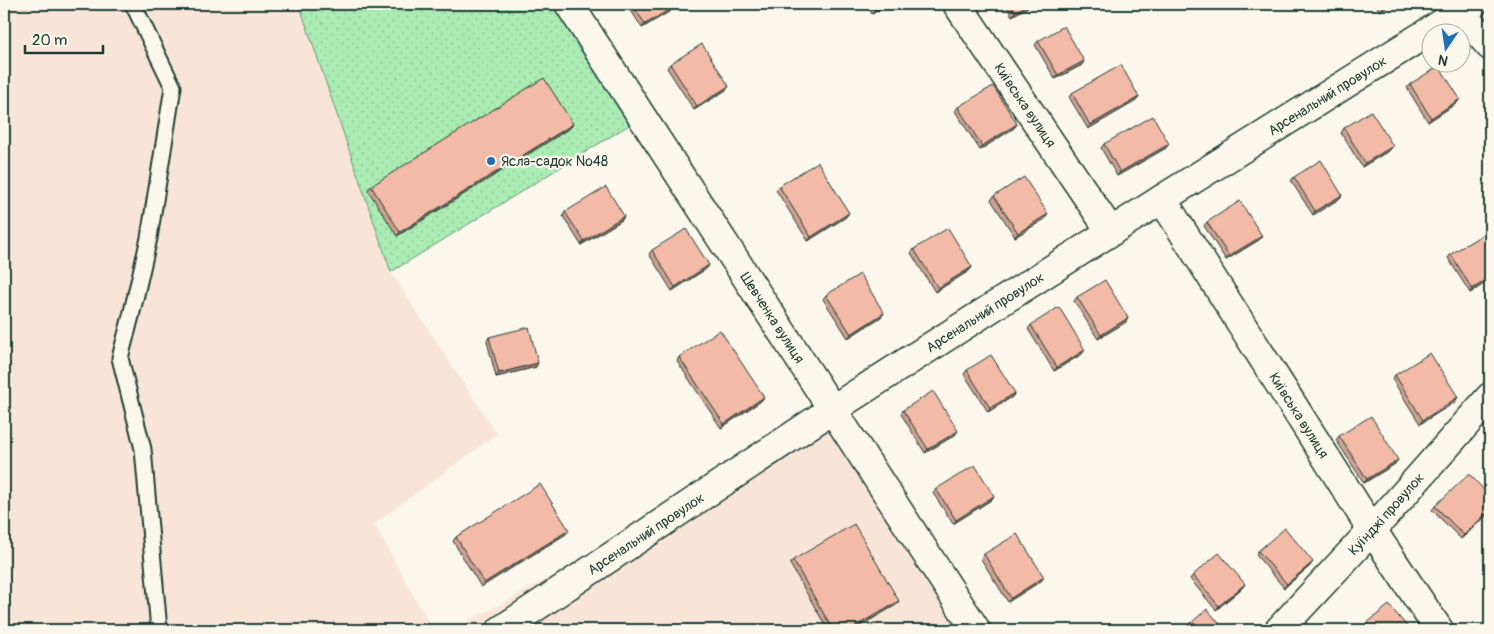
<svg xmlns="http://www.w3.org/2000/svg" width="1494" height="634" font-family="Pangolin,sans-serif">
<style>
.built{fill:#f8e5d7}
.park{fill:url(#park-dots);stroke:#659474}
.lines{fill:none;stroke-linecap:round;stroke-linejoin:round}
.lane-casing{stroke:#1f3d34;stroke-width:19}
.street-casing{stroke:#1f3d34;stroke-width:31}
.lane{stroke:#fbf7ec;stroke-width:15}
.street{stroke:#fbf7ec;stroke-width:28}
.wall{fill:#d0a090;stroke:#1f3d34}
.shaded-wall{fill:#a98275;stroke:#1f3d34}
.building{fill:#f2baa7;stroke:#1f3d34}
.poi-dot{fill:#1f6fb2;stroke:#fbf7ec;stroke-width:2}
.labels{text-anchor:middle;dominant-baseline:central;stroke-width:4.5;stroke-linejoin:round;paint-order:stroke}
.street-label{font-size:14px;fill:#1f3d34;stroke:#fbf7ec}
.poi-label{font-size:14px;fill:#1f3d34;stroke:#fbf7ec;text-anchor:start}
</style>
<defs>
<pattern id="park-dots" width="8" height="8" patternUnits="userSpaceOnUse" patternTransform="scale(1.25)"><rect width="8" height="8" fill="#abecb4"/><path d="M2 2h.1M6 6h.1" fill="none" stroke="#93cb9b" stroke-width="1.8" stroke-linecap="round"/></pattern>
</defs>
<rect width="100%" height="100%" fill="#fbf7ec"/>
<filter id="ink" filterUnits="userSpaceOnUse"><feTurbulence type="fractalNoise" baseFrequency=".02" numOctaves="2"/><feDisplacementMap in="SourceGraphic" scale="10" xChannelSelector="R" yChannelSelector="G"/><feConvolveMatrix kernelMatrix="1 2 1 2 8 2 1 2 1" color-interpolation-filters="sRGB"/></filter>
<g filter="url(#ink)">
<path class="built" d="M4,4H569L642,117L391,272L497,434L374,524L433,630H4Z
M830,427L969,630H452Z"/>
<path class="park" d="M299,4H569L642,117L391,272Z"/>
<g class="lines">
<g class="lane-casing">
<path id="lane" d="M133,4L173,87L149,238L131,316L120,358L143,449L159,630"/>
</g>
<g class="street-casing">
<g id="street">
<path id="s1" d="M569,4L642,117L976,630"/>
<path id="s2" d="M957,4L1111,232"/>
<path d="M1455,4L1460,12L1490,46"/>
<path id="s3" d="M1162,199L1372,530L1439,630"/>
<path id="s4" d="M501,630L833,409L1162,199L1473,4"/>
<path id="s5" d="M1279,630L1372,530L1490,397"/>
</g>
</g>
<use href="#lane" class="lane"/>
<use href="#street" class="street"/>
</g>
<path class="wall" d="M627,4H682L642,28Z
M866,4H889L872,14Z
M1005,4H1033L1012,16Z
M1375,4H1392L1380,11Z
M1038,41L1082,65L1055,79L1035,45Z
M670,64L729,86L726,90L694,110L667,68Z
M1410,84L1457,103L1428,122L1407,88Z
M1072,93L1139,97L1136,101L1088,129L1069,97Z
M958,107L1017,124L1014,128L980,150L955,111Z
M573,124L570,128L397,236L368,190L371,186Z
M1344,128L1390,150L1362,167L1341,133Z
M1104,144L1166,148L1117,176L1101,148Z
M1294,177L1342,195L1339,199L1313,215L1291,181Z
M779,186L846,217L808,241L776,190Z
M994,196L1045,219L1015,237L991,200Z
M565,212L624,216L622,220L581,245L563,216Z
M1207,222L1262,236L1259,240L1226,260L1204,226Z
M914,249L972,267L969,271L935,292L911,253Z
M652,250L709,265L706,269L672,291L649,254Z
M1451,254L1490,280L1470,293L1448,258Z
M826,295L884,313L881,317L848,338L823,299Z
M1077,297L1126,322L1098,339L1074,301Z
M1031,325L1082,354L1054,371L1028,329Z
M489,337L536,367L496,377L487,341Z
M679,357L764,397L761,401L721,428L677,361Z
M967,370L1015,393L1012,397L988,412L964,374Z
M1395,375L1458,397L1455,402L1420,424L1392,379Z
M903,410L955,435L925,453L901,414Z
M1339,436L1395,464L1364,483L1336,440Z
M1490,455V466L1485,461Z
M936,489L994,496L991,500L953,524L933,493Z
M1490,496V512L1461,539L1432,510L1435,506Z
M566,534L481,587L453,541L456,537Z
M1258,551L1310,566L1284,588L1256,555Z
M984,554L1044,577L1041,581L1008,602L981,559Z
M793,560L896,605L853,630H828L790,564Z
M1193,575L1245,584L1242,588L1216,610L1190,579Z"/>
<path class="shaded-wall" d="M679,4H682L642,28L645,24Z
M885,4H889L872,14L875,10Z
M1029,4H1033L1012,16L1015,12Z
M1388,4H1392L1380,11L1383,7Z
M1084,61L1082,65L1055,79L1058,75Z
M729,86L726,90L694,110L697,106Z
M1139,97L1136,101L1088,129L1090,125Z
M1460,99L1457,103L1428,122L1431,118Z
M573,124L570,128L397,236L400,232Z
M1017,124L1014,128L980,150L982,146Z
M1169,144L1166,148L1117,176L1120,172Z
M1393,146L1390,150L1362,167L1365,163Z
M1342,195L1339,199L1313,215L1315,211Z
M849,213L846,217L808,241L811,237Z
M1048,214L1045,219L1015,237L1018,233Z
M624,216L622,220L581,245L584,241Z
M1262,236L1259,240L1226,260L1229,256Z
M709,265L706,269L672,291L675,287Z
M972,267L969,271L935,292L938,288Z
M1490,278V280L1470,293L1472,289Z
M884,313L881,317L848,338L851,334Z
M1128,318L1126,322L1098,339L1101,335Z
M1085,350L1082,354L1054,371L1057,367Z
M538,363L536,367L496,377L499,373Z
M1015,393L1012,397L988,412L990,408Z
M764,397L761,401L721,428L724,424Z
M1458,397L1455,402L1420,424L1423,420Z
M958,431L955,435L925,453L928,449Z
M1398,460L1395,464L1364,483L1367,479Z
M994,496L991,500L953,524L956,520Z
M1490,510V512L1461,539L1464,535Z
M569,530L566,534L481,587L484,583Z
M1313,562L1310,566L1284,588L1287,584Z
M1044,577L1041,581L1008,602L1011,598Z
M1245,584L1242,588L1216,610L1219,606Z
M899,601L896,605L853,630H849Z"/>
<path class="building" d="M632,4H679L645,24Z
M872,4H885L875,10Z
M1011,4H1029L1015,12Z
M1381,4H1388L1383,7Z
M1064,26L1084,61L1058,75L1038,41Z
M702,44L729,86L697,106L670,64Z
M1121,65L1139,97L1090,125L1072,93Z
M1439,66L1460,99L1431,118L1410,84Z
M544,78L573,124L400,232L371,186Z
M993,86L1017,124L982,146L958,107Z
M1371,111L1393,146L1365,163L1344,128Z
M1153,116L1169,144L1120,172L1104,144Z
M1321,160L1342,195L1315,211L1294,177Z
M818,162L849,213L811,237L779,186Z
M1024,177L1048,214L1018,233L994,196Z
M606,187L624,216L584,241L565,212Z
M1240,201L1262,236L1229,256L1207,222Z
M948,228L972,267L938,288L914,249Z
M686,229L709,265L675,287L652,250Z
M1490,230V278L1472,289L1451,254Z
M860,274L884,313L851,334L826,295Z
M1105,280L1128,318L1101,335L1077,297Z
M1059,307L1085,350L1057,367L1031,325Z
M529,327L538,363L499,373L489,337Z
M720,330L764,397L724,424L679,357Z
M1430,353L1458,397L1423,420L1395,375Z
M991,355L1015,393L990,408L967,370Z
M933,391L958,431L928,449L903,410Z
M1371,416L1398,460L1367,479L1339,436Z
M975,465L994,496L956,520L936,489Z
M1469,474L1490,496V510L1464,535L1435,506Z
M540,484L569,530L484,583L456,537Z
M854,524L899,601L849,630H833L793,560Z
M1285,528L1313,562L1287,584L1258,551Z
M1017,534L1044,577L1011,598L984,554Z
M1219,553L1245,584L1219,606L1193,575Z
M1389,605L1410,630H1365L1362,627Z
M1207,609L1225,630H1183Z"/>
</g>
<circle class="poi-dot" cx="491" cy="161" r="5"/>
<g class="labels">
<g class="street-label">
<text stroke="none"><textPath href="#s4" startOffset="984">Арсенальний провулок</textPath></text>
<text stroke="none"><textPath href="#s2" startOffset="122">Київська вулиця</textPath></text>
<text stroke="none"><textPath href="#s4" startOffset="579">Арсенальний провулок</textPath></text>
<text stroke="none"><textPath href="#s1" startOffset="374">Шевченка вулиця</textPath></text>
<text stroke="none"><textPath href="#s3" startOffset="256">Київська вулиця</textPath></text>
<text stroke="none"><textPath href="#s5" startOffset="158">Куїнджі провулок</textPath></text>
<text stroke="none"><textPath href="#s4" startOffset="174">Арсенальний провулок</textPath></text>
</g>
<g class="poi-label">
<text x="501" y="161">Ясла-садок №48</text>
</g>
</g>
<rect width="1494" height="634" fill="none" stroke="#fbf7ec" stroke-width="20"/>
<rect x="10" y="10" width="1474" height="614" fill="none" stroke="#1f3d34" stroke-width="2" filter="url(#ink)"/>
<g transform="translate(1446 48) rotate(193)"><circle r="24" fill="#fbf7ec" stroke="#a3ada2"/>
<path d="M0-4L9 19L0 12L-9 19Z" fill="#1f6fb2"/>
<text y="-8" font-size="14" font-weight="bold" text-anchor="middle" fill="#1f3d34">N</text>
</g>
<path d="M25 45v8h78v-8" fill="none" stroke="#1f3d34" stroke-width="2.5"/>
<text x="32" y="45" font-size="15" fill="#1f3d34" stroke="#fbf7ec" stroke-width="4" paint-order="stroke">20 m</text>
</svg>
